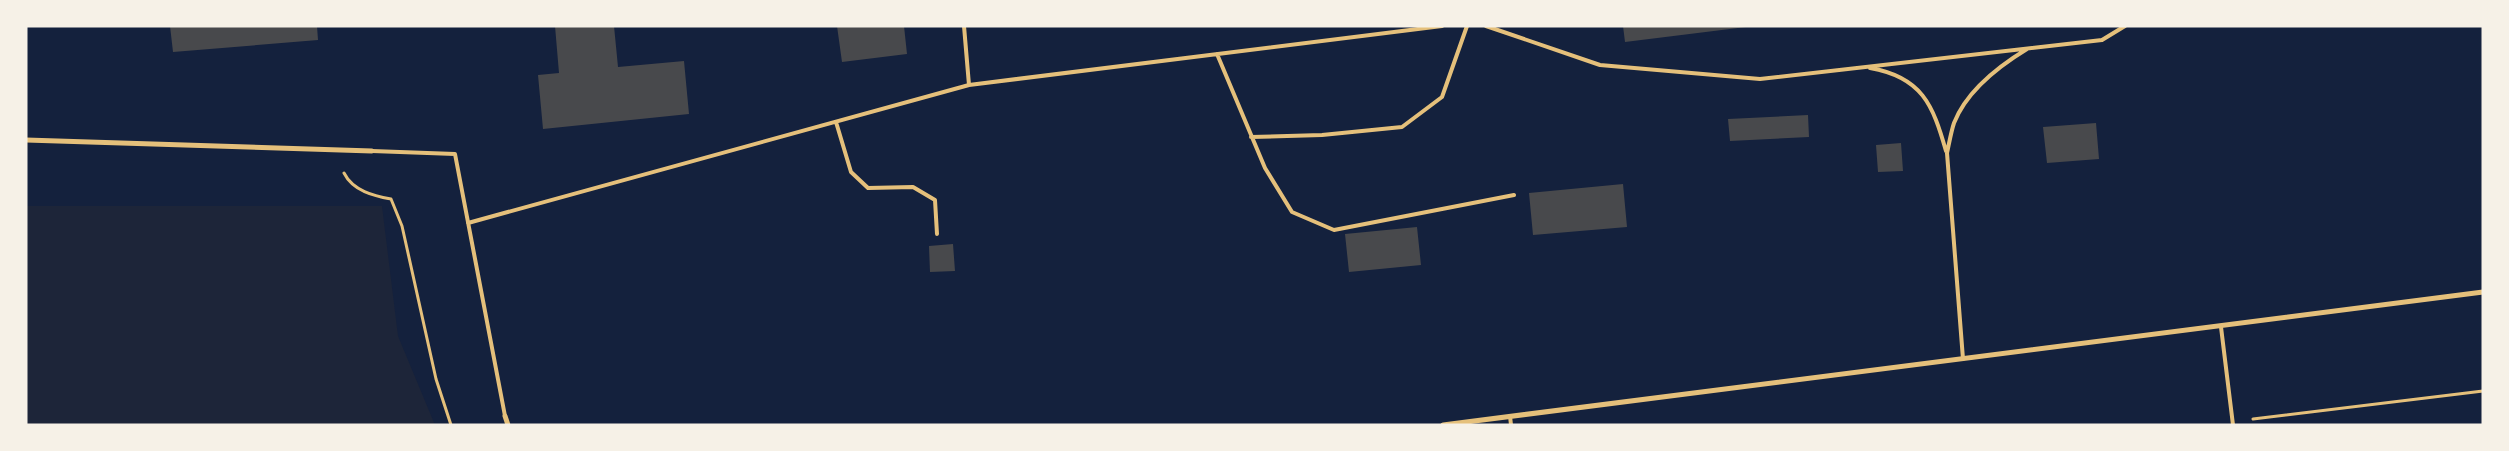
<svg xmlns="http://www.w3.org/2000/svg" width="2509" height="451" font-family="'PT Serif',serif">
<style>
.green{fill:#1d2539}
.building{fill:#48494c}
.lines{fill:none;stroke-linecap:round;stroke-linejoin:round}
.path{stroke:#e5c07b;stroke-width:3}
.service{stroke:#e5c07b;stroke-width:4}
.minor{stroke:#e5c07b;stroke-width:5}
</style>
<rect width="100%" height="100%" fill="#14213d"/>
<path class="green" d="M26,206H382L398,336L435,425H26Z"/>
<path class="building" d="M170,26H317L318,40L173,52Z
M555,26H614L618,67L684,61L689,114L543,129L538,75L559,73Z
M837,26H904L907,54L842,62Z
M1623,26H1746V27L1625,42Z
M1808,115L1809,137L1730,141L1728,119Z
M2096,123L2099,159L2047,163L2043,127Z
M1901,143L1903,171L1878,172L1876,145Z
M1623,184L1627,227L1533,235L1529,193Z
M1417,227L1421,265L1349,272L1345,234Z
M953,244L955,271L930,272L929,246Z"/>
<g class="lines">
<path class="path" d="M344,173C353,191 374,196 391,199L402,226L436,379L451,425
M2253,419L2483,391"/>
<path class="service" d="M964,26L969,85
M1486,26L1600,65L1760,79L2102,40L2125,26
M1217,54L1265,168L1292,212L1334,230L1514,195
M1870,68C1922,77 1933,105 1946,151
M836,122L851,172L868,188L913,187L935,200L937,234
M1251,137L1322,135L1402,127L1442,97L1467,26
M372,151L455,154L505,416
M468,223L969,85L1442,26
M2221,327L2233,425
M1963,359L1947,153C1949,144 1951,132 1954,123C1967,90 1999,66 2027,49
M1510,416L1511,425"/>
<path class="minor" d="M26,140L372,151
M505,416L508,425
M1443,425L2483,292"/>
</g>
<rect width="2509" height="451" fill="none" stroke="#f6f1e7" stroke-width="55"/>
</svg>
